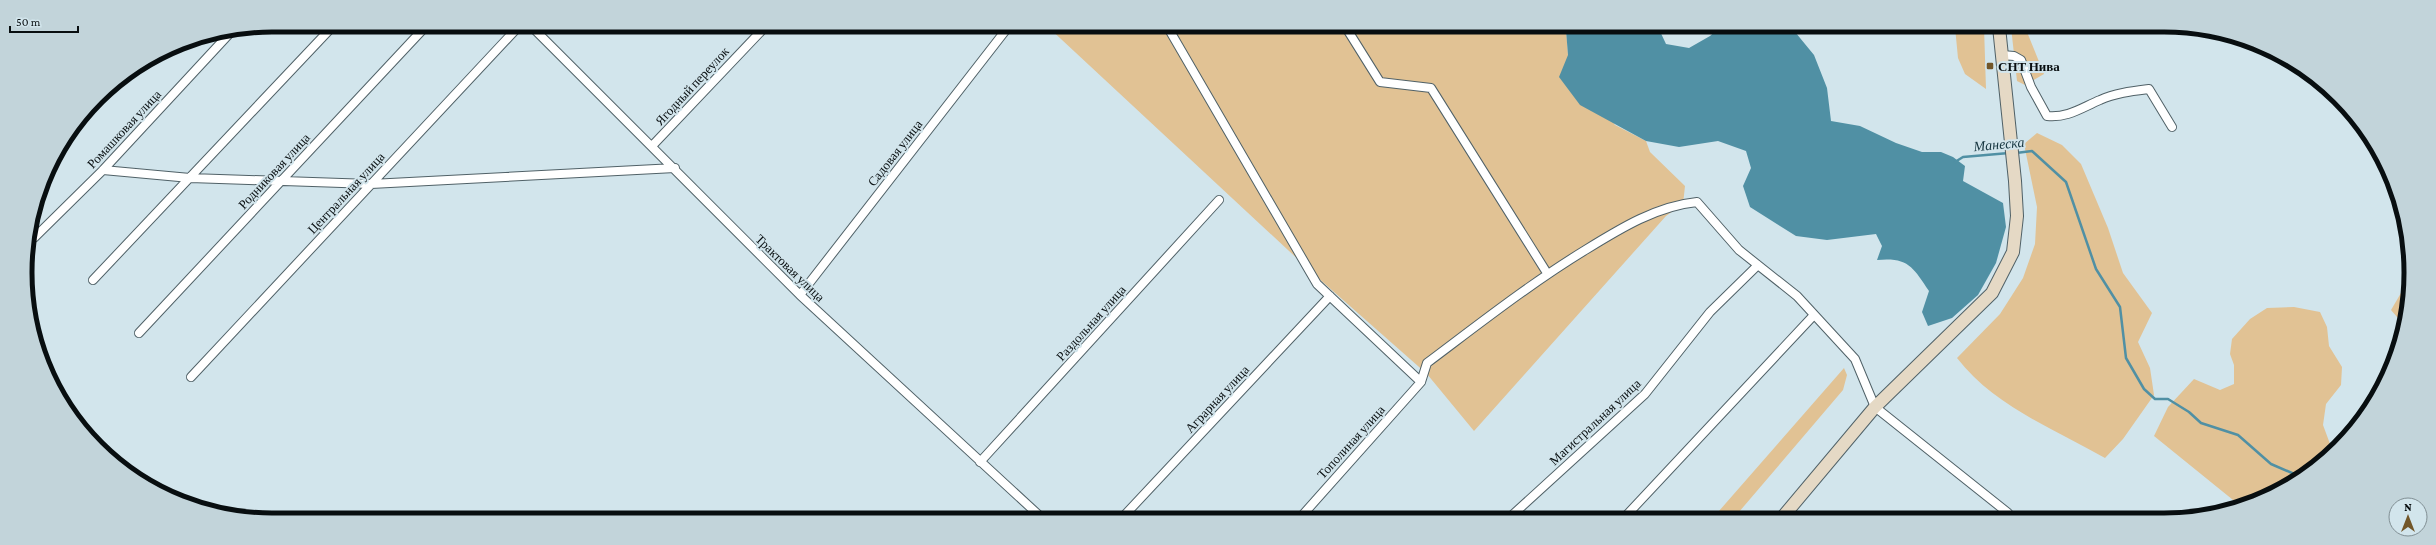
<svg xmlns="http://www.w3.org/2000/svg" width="2436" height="545" font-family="'Crimson Pro',serif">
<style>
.green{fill:#e1c294}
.water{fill:#5090a4}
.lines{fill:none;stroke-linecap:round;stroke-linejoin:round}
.stream{stroke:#5090a4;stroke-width:2.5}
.street-casing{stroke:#506167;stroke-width:10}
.secondary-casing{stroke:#506167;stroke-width:14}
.street{stroke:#fff;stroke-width:8}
.secondary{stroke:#e5d9c5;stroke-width:12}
.poi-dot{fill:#725629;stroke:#d2e5ec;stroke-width:1.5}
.labels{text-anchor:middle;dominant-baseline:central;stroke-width:4;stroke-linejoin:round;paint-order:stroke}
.poi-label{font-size:13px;font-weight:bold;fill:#080e10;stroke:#d2e5ec;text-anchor:start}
.street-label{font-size:13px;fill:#080e10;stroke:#d2e5ec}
.water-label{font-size:14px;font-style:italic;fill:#173640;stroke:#d2e5ec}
.rim{fill:none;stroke:#080e10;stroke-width:5}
</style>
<rect width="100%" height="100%" fill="#d2e5ec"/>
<path class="green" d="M1047,26H1560L1566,29L1568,55L1615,125L1646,141L1650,152L1685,186L1683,204L1666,216L1474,431L1427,374L1317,277Z
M1955,27H1984L1986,89L1965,74L1958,58Z
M2011,27H2025L2044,74L2025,85L2017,81Z
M2037,133L2062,145L2081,164L2108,228L2123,273L2152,313L2138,342L2150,368L2154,395L2123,439L2105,458C2054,429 1994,406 1957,358L2000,314L2023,278L2035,244L2037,207L2024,144Z
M2408,292L2409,305L2403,324L2391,310L2401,293Z
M2294,307L2320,312L2327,327L2329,346L2342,367L2341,385L2326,404L2323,425L2333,452L2273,495L2238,504L2154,436L2168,407L2194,379L2220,390L2234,384V365L2230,354L2232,339L2250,319L2267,308Z
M1844,368L1847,375L1843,390L1733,519H1712Z"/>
<path class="water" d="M1560,26L1658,27L1666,44L1689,48L1710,36L1720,27H1791L1814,55L1827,88L1831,121L1860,126L1896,143L1922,152H1941L1953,157L1965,166L1963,181L2003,203L2006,227L1996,263L1978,295L1952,318L1928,326L1922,312L1929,291C1913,267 1908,257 1877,260L1882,246L1876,234L1827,240L1796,236L1750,207L1743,186L1751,168L1746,151L1718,141L1679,147L1646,141L1580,105L1559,77L1568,55L1566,30Z"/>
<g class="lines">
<path class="stream" d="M2016,153L2032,151L2066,182L2096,269L2120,307L2126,358L2144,389L2155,399H2168L2189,412L2201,423L2238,435L2271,464L2299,476
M1955,162L1963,157L2009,153"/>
<g class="street-casing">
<path id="street" d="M530,25L800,295L1043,519
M1167,26L1317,284L1421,382
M1345,26L1380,82L1431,88L1547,273
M2002,55L2014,56L2021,60L2031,87L2047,116C2068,118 2081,108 2100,100C2115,93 2133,91 2149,89L2172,127
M652,146L766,26
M103,170L190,178L371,184L675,168
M34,238L103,170L230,33
M93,280L334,25
M800,295L1009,26
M139,333L427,25
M191,377L520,25
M980,462L1219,200
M1121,519L1330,296
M1299,519L1421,382L1427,363C1479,324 1531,283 1587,249C1621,228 1657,206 1697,202L1739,250L1797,296L1855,359L1875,407L2008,513L2005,519
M1508,519L1645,394L1710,312L1758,265
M1623,519L1814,315"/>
</g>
<g class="secondary-casing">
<path id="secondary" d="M1781,519L1875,407L1992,293L2013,252L2017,216L2015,181L1999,27"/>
</g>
<use href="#street" class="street"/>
<use href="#secondary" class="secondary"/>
</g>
<rect class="poi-dot" x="1986" y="62" width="8" height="8" rx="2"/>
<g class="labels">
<g class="poi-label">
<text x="1998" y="66">СНТ Нива</text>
</g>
<g class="street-label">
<text transform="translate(692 86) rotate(-47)">Ягодный переулок</text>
<text transform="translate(124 129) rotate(-47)">Ромашковая улица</text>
<text transform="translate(895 153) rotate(-52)">Садовая улица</text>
<text transform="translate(274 171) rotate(-47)">Родниковая улица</text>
<text transform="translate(346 193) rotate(-47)">Центральная улица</text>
<text transform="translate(790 268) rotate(44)">Трактовая улица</text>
<text transform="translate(1091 323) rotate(-48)">Раздольная улица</text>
<text transform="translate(1217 399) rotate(-47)">Аграрная улица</text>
<text transform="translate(1595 422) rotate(-43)">Магистральная улица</text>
<text transform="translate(1351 442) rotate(-48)">Тополиная улица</text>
</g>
<g class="water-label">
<text transform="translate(1999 144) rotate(-5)">Манеска</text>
</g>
</g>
<path d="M0 0H2436V545H0ZM272 32H2164A240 240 0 0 1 2404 272V273A240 240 0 0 1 2164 513H272A240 240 0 0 1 32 273V272A240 240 0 0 1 272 32Z" fill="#c2d4da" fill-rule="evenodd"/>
<path class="rim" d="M272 32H2164A240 240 0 0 1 2404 272V273A240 240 0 0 1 2164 513H272A240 240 0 0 1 32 273V272A240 240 0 0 1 272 32Z"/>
<g transform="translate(2408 517)"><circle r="19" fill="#d2e5ec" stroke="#818f94"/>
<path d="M0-3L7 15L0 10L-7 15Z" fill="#725629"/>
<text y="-6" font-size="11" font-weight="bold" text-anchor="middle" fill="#080e10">N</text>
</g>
<path d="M10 26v6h68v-6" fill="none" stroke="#080e10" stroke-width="2"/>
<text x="16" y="26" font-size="12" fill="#080e10" stroke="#d2e5ec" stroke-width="3" paint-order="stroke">50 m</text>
</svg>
